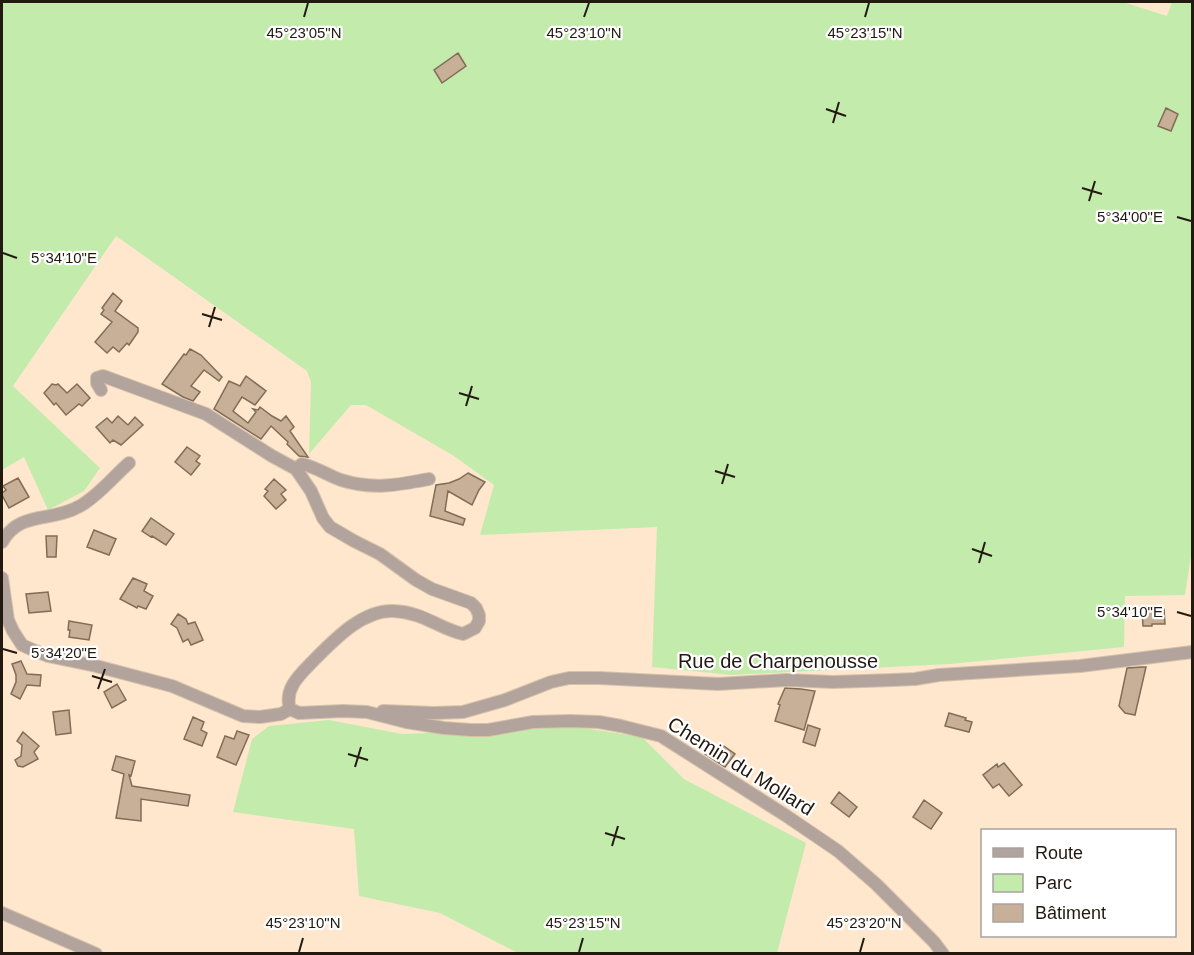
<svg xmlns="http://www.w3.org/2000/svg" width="1194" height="955" font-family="Arial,sans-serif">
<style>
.green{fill:#c3ebab}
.building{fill:#c7b097;stroke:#816c55;stroke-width:1.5}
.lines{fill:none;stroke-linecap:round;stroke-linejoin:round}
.minor-casing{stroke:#d6c2ab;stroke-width:14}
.minor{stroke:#b2a39d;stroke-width:12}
.ticks{fill:none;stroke:#221a11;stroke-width:2}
.labels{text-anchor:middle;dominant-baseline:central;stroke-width:4.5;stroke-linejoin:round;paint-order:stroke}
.street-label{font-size:20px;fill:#221a11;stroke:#fff}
.ticks-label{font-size:15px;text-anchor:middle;fill:#221a11;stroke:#fff;stroke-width:4.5;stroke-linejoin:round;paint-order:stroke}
</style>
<rect width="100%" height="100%" fill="#fee7cd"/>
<path class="green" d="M2,2H1123L1167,16L1172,2H1192V549L1185,595L1125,596L1124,647L950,664L731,675L652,667L657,527L480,535L494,485L454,456L366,405H351L309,454L311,382L307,371L116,236L13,386L100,468L84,491L48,510L24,457L2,470Z
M329,720L402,734L577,727L642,737L684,779L806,843L777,953H518L440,913L359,896L354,829L233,812L252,739L269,726Z"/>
<path class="building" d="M458,53L466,66L442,83L434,70Z
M1166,108L1178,114L1171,131L1158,126Z
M113,293L122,301L115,311L138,328V332L129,345L127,343L119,352L113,347L107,353L95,342L112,322L101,314L104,310L102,308Z
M190,349L201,355L222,377L219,381L204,370L191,386L200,392L193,401L183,397L162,384L184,354L186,355Z
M246,376L266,391L255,405L242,397L233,411L248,423L256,412L253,409L258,410L260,407L272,416L281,421L286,416L294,427L290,431L308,457L299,456L287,444L288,442L271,426L261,439L214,409L229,381L240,386Z
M52,384L56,385L58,384L67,393L77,384L90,398L82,406L79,404L66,415L56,403L54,405L44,393Z
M118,416L128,425L135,417L143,425L121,445L113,440L110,443L96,427L107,418L112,423Z
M187,447L200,456L196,461L200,464L191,475L175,462Z
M468,473L485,482L479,490L472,505L448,491L445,511L465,519L463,525L430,516L436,485L449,483L459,479Z
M18,478L29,497L9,508L2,495V493L6,490L3,486Z
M274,479L286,490L281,494L286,500L276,509L264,496L268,491L265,489Z
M151,518L174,534L166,545L152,536L151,537L142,531Z
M94,530L116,539L109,555L87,547Z
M46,536H57L56,557H47Z
M133,578L147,584L144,591L153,596L146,609L138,606L137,608L120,599Z
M48,592L51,611L29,613L26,594Z
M1164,609L1165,624H1152V626H1143L1142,610Z
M178,614L186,619L188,624L195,622L203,640L191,645L188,639L183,642L177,628L171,624Z
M69,621L92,625L89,640L69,637L70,630H68Z
M21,661L27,674L41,675L40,686L27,685L20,699L11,694L16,682V675L12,664Z
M1142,667H1146L1135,715L1125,713L1119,706L1127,668Z
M117,684L126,700L112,708L104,692Z
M785,688L801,689L815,691L804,730L775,721L780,705L778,704Z
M69,710L71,733L56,735L53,712Z
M949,713L966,718L965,720L972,722L969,732L945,726Z
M193,717L204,722L201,730L207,733L202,746L184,739Z
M808,725L820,729L815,746L803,742Z
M237,731L249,735L236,765L217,757L225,736L234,739Z
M23,732L39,746L34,752L38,759L23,767L18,766L15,760L21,756L22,745L17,741Z
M721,744L735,754L725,767L705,754L710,747L717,750Z
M116,756L135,761L131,776L129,775L132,786L190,795L188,806L141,799V821L116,818L124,774L112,770Z
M1004,763L1022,785L1009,796L999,784L993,788L983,775L997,764L998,767Z
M839,792L857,807L849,817L831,803Z
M924,800L942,813L931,829L913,817Z"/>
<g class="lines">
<g class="minor-casing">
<path id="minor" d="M101,390L97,383V378L103,376L206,414L272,456L296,469L311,491L323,518L330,527L354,541L380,554L416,580L432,589L471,603L476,608L479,615V621L475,628L463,634C438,628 423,612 393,611C363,610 336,638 316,658C303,672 283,687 290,709L299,713L343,711L367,712L406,722L444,728L471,730H488L533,722L570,721L599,722L621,726L661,736L785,815L838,851L876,884L934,942L943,954
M296,469L302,464C316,467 327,475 341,480C372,490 398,485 429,479
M2,542C20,510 51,523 80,506C98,496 113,477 129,463
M2,578L8,620L13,631L22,645L33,650L48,656L96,666L172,686L243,716L260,717L281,714L290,709
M383,711L434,713L463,712L505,700L551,682L569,678H599L718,684L787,680L833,682L893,680L915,679L939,675L1080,666L1192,652
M2,913L96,954"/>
</g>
<use href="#minor" class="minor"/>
</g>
<path class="ticks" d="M304,17L308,3M584,17L589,3M865,17L869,3M826,109L846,116M833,123L839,102M1082,188L1102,194M1089,201L1095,181M1177,217L1191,221M3,253L17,258M202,314L222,320M209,327L215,307M459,393L479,399M466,406L472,386M715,471L735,477M722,484L728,464M972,549L992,556M979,563L985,542M1177,612L1191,616M3,649L17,653M92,676L112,682M98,689L105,669M348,754L368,760M355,767L361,747M605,833L625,839M612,846L618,826M299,952L303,938M579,952L583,938M860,952L864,938"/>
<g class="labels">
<g class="street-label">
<text x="778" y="661">Rue de Charpenousse</text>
<text transform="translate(741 766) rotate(32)">Chemin du Mollard</text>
</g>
</g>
<g class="ticks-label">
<text x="304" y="38">45°23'05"N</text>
<text x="584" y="38">45°23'10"N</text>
<text x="865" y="38">45°23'15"N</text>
<text x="1130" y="222">5°34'00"E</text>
<text x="64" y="263">5°34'10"E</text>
<text x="1130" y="617">5°34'10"E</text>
<text x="64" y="658">5°34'20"E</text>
<text x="303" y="928">45°23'10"N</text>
<text x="583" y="928">45°23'15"N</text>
<text x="864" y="928">45°23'20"N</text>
</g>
<rect width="1194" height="955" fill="none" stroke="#221a11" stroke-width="6"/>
<rect x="981" y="829" width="195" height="108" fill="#ffffff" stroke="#a7a3a0" stroke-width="1.5"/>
<rect x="993" y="848" width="30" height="9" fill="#b2a39d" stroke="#a7a3a0" stroke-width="1.5"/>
<text x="1035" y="859" font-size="18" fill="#221a11">Route</text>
<rect x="993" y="874" width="30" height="18" fill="#c3ebab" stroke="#a7a3a0" stroke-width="1.5"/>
<text x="1035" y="889" font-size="18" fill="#221a11">Parc</text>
<rect x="993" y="904" width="30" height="18" fill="#c7b097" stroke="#a7a3a0" stroke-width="1.5"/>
<text x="1035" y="919" font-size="18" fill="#221a11">Bâtiment</text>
</svg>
